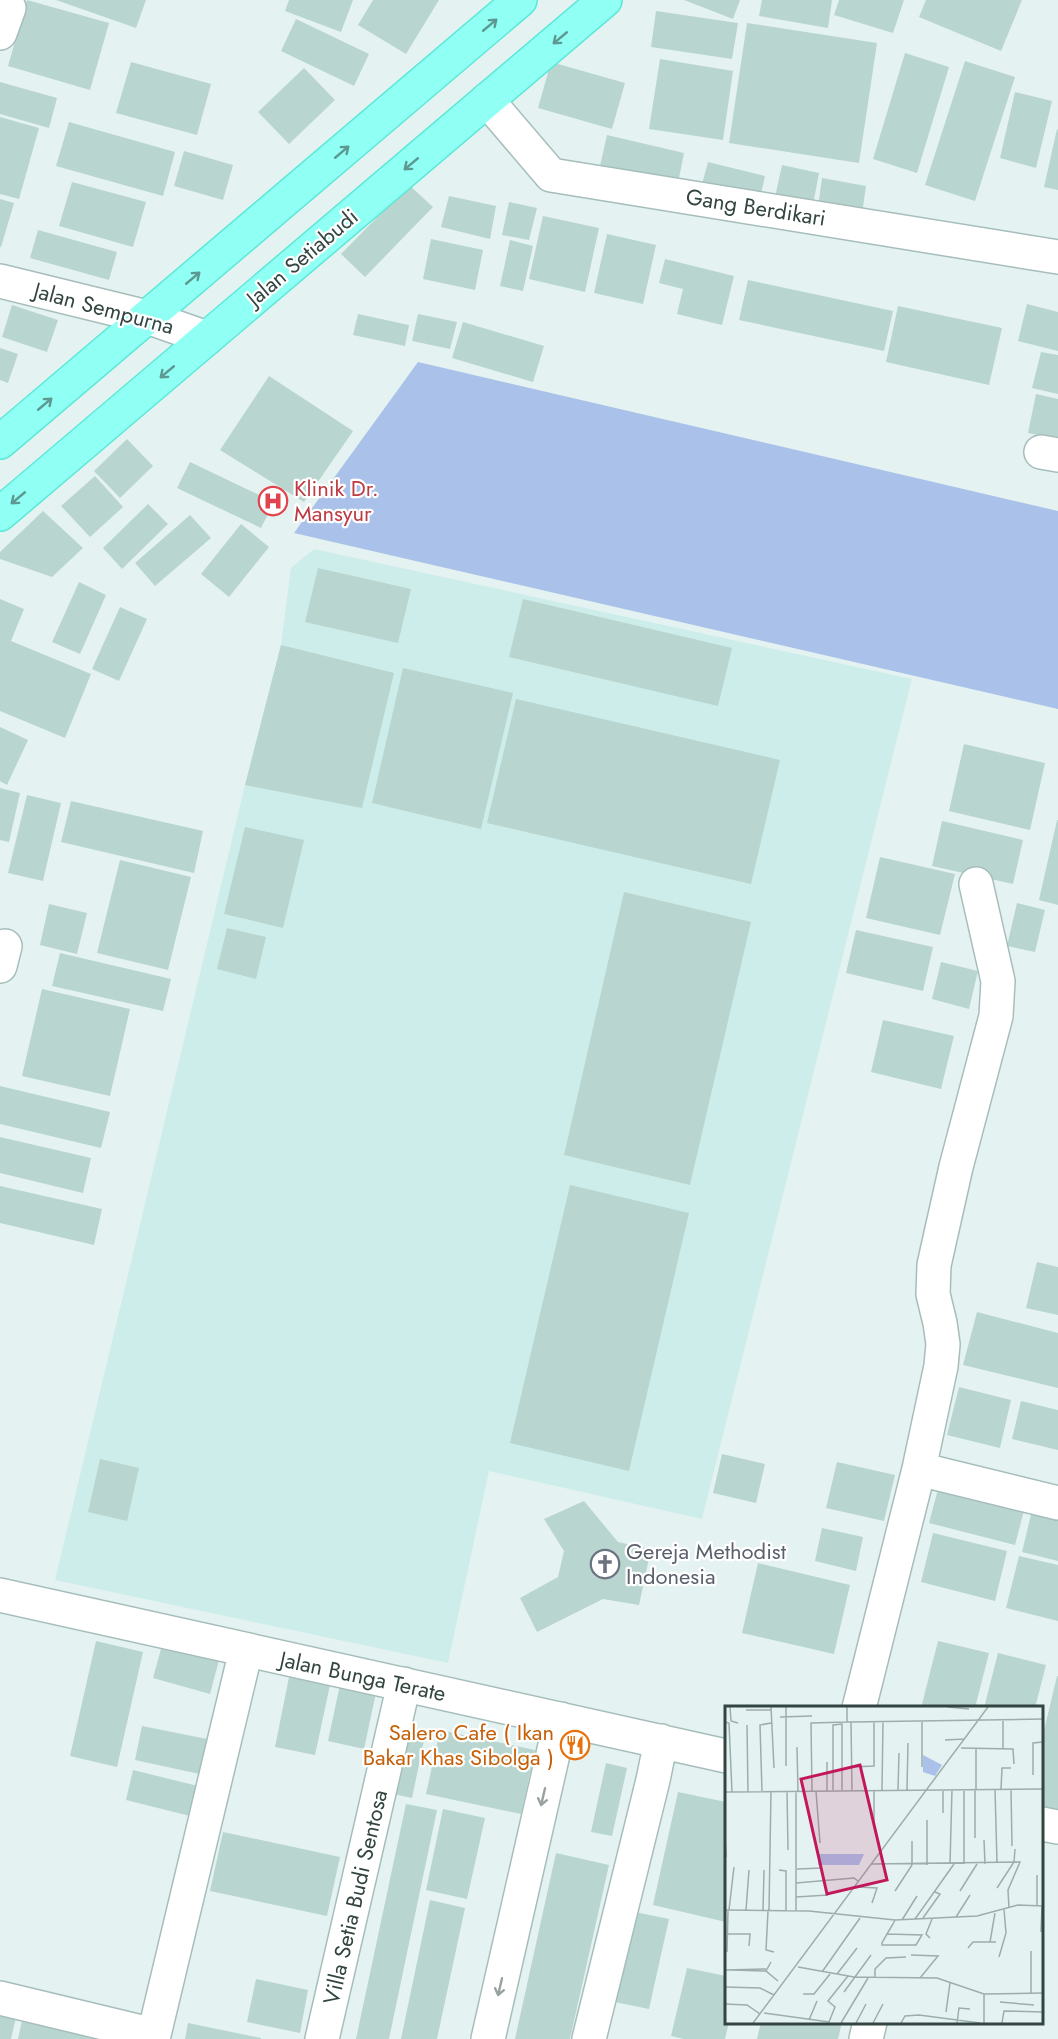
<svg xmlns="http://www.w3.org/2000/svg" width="1058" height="2039" font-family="Jost,sans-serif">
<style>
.education{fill:#cdedea}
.green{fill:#aac1e9}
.building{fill:#b9d5cf}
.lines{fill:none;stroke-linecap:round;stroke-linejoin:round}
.minor-casing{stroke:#a6bebb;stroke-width:36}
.major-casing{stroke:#5ce8d8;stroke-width:36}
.minor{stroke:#fff;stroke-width:33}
.major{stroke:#90fff4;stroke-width:33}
.oneway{stroke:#5d9992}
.oneway2{stroke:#99a2a0}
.labels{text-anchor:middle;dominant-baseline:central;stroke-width:4.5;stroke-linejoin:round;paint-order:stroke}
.street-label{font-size:22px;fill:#334541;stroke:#fff}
.health-label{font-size:22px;fill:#be3a42;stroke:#fff;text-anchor:start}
.worship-label{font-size:22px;fill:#5b616d;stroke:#fff;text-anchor:start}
.food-label{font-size:22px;fill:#c56008;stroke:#fff;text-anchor:end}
.inset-road{fill:none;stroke:#9dadab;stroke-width:1.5}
.view{fill:#c2185b;fill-opacity:0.15;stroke:#c2185b;stroke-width:3}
.inset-edge{fill:none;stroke:#334541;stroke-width:3}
</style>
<rect width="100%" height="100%" fill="#e4f3f1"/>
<path class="education" d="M314,549L912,679L702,1519L489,1471L448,1663L55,1580L245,785L281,645L291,568Z"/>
<path class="green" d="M418,362L1058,511V709L294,533Z"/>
<path class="building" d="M27,0L109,23L90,90L8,66Z
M56,0H146L136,28Z
M289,0H353L341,32L285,11Z
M373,0H439L406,54L358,25Z
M684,0H740L733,19Z
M762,0H832L828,28L759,16Z
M839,0H904L893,33L834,15Z
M926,0H1022L1001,51L919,17Z
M656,11L738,23L732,59L651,47Z
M296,19L369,54L354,86L281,51Z
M747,23L877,43L859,163L729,143Z
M905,53L949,67L917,173L873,159Z
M660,59L733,71L723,140L649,129Z
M965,61L1015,77L975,201L925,185Z
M131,62L211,84L197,135L116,113Z
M551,62L625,83L612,129L538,108Z
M304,68L335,100L289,144L258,112Z
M0,82L57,98L49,128L0,114Z
M1015,92L1052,101L1036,168L1000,158Z
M0,117L39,128L19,199L0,194Z
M69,122L175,152L163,196L56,166Z
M1057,129L1058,130V190L1044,187Z
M607,135L684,153L678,183L600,166Z
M184,151L233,165L223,200L174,186Z
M708,162L765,176L760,199L702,184Z
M782,165L819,173L812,210L774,202Z
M822,178L866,186L862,214L818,207Z
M72,182L146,202L133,247L59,226Z
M409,185L433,207L365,277L341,254Z
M449,196L496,206L490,239L441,227Z
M0,199L14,203L1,247H0Z
M509,202L537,208L529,240L502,235Z
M543,216L599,228L585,292L529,279Z
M38,230L117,252L109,280L30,258Z
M607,234L656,245L643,304L594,293Z
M431,239L483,250L475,290L423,279Z
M510,240L533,246L523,291L500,286Z
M665,259L734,276L722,325L677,314L683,289L659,283Z
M748,280L893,311L884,351L739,320Z
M1027,304L1058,312V351L1018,341Z
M12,305L58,320L47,352L2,337Z
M898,306L1002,328L989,385L886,362Z
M358,314L409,325L405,346L353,335Z
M418,314L457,322L450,349L412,341Z
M463,322L544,346L533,382L452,358Z
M0,348L18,354L8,383L0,380Z
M1041,352L1058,355V394L1032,388Z
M269,376L353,431L304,502L220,450Z
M1036,394L1058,399V439L1028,433Z
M127,439L153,466L120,498L94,471Z
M190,462L274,502L261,528L177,488Z
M95,476L123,507L90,537L61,506Z
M148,504L168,524L122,569L103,548Z
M43,511L83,548L52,577L0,559V552Z
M190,515L211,538L155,586L135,563Z
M241,524L269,547L229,597L201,574Z
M318,568L411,589L398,643L305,622Z
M79,582L106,595L80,654L52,642Z
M0,599L24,609L11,641L91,674L65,738L0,711Z
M523,599L732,648L718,706L509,657Z
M120,607L147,619L119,681L92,669Z
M281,645L394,673L362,808L245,785Z
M403,668L513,693L481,829L372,803Z
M516,699L780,760L751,884L487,823Z
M0,727L28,740L7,785L0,781Z
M964,744L1045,763L1030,830L949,811Z
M0,788L20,793L9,842L0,840Z
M27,795L61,803L43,881L8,873Z
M71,801L203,831L194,873L61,842Z
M1057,820H1058V905L1039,900Z
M942,821L1023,840L1013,884L932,866Z
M245,827L304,840L283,928L224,914Z
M880,857L955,874L940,935L866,918Z
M120,860L191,877L168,970L97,953Z
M624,892L751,922L690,1185L564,1155Z
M1017,903L1045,910L1035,952L1007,946Z
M49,904L87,913L77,954L40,945Z
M227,928L266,937L256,979L217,969Z
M856,930L933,947L923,991L846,973Z
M60,953L171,979L163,1011L52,986Z
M941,962L978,971L969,1009L932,999Z
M42,989L130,1009L110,1096L22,1076Z
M883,1020L954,1036L941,1089L871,1072Z
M0,1086L110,1112L101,1148L0,1124Z
M0,1137L91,1158L83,1193L0,1173Z
M570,1185L689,1213L629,1471L510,1443Z
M0,1186L102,1209L94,1245L0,1223Z
M1037,1262L1058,1267V1315L1026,1308Z
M977,1312L1058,1333V1388L963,1365Z
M959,1387L1011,1400L1000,1448L947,1435Z
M1021,1401L1058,1410V1450L1012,1439Z
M722,1454L765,1464L756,1503L713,1493Z
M100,1459L139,1468L127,1521L88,1512Z
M837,1462L895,1475L884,1521L826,1508Z
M941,1478L1027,1499L1015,1545L929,1523Z
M584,1501L618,1542L651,1549L639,1605L603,1599L537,1632L520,1598L558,1577L564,1551L544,1519Z
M1034,1502L1058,1508V1561L1022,1552Z
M822,1528L863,1537L856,1571L815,1561Z
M933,1533L1007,1551L995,1601L921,1582Z
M1019,1556L1058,1565V1621L1006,1608Z
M758,1563L850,1585L834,1654L742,1633Z
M165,1634L222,1649L210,1694L153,1678Z
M96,1641L143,1652L117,1767L70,1756Z
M938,1641L989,1653L975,1708H921Z
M998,1653L1046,1665L1035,1708H984Z
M1057,1676H1058V1824L1042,1820V1739Z
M289,1677L330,1685L315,1755L275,1747Z
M341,1680L377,1688L364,1749L328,1741Z
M398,1725L426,1731L412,1798L384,1792Z
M142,1726L212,1740L204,1775L135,1760Z
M440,1730L535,1750L521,1814L426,1794Z
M606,1763L627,1768L612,1836L591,1832Z
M133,1770L198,1786L190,1816L126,1800Z
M678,1792L726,1802V1922L653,1905Z
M406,1804L437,1810L389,2039H356Z
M443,1809L485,1818L467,1899L426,1890Z
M223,1832L340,1857L327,1916L210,1891Z
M556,1853L609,1865L570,2039H515Z
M430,1900L465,1908L437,2039H401Z
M625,1910L669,1919L649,2009L605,2000Z
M687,1968L726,1976V2022H729L725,2039H684L671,2036Z
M256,1979L308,1990L300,2033L247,2022Z
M0,2010L17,2013L11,2039H0Z
M23,2016L118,2039H18Z
M761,2022H842L838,2039H757Z
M188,2023L261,2038V2039H185Z"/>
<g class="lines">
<g class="minor-casing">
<path id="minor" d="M0,33L9,8
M487,100L551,175L1058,257
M0,281L147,317L207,338
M1041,452L1058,455
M0,966L5,946
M919,1469L1058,1503
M0,1595L726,1756
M859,1708L919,1469L941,1366L943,1344L940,1323L933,1294L934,1265L956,1167L996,1016L998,981L976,884
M1042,1824L1058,1827
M0,1998L154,2035
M153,2039L246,1650
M322,2039L404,1684
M488,2039L561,1719
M589,2039L653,1780L661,1741
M866,2039L870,2022"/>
</g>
<g class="major-casing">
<path id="major" d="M0,442L520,0
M0,514L605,0"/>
</g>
<use href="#minor" class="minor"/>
<use href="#major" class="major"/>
</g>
<defs><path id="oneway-shaft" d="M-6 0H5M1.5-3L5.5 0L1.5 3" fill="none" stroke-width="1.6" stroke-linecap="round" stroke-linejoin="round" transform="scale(1.5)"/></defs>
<g class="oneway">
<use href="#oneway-shaft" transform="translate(490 25) rotate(-40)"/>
<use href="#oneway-shaft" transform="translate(560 38) rotate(140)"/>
<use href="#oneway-shaft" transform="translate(342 152) rotate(-40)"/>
<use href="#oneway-shaft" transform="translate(411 164) rotate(140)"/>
<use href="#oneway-shaft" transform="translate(193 278) rotate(-40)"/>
<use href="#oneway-shaft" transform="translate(167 372) rotate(140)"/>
<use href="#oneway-shaft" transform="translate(45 404) rotate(-40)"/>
<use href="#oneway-shaft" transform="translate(18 498) rotate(140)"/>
</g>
<g class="oneway2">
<use href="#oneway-shaft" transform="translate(543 1797) rotate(103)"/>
<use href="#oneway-shaft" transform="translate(500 1987) rotate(103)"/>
</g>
<defs>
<g id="hospital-ring" transform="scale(1.5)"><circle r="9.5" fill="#fff" stroke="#e0444e" stroke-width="1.5"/><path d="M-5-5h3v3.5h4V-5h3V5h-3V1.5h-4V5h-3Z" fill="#e0444e"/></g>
<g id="church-ring" transform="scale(1.5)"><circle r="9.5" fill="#fff" stroke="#6b7280" stroke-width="1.5"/><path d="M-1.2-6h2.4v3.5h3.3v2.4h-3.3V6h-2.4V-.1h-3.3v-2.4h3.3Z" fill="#6b7280"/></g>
<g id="restaurant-ring" transform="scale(1.5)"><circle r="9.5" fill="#fff" stroke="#e8710a" stroke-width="1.5"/><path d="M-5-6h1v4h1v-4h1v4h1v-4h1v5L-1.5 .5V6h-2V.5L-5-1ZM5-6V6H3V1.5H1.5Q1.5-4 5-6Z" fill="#e8710a"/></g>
</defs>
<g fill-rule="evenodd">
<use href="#hospital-ring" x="273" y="501"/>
<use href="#church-ring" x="605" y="1564"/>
<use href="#restaurant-ring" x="575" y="1745"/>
</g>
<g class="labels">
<g class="street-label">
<text transform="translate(756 207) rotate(9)">Gang Berdikari</text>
<text transform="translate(302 257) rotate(-40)">Jalan Setiabudi</text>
<text transform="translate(104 308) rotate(15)">Jalan Sempurna</text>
<text transform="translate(363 1676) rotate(12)">Jalan Bunga Terate</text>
<text transform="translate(355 1897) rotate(-77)">Villa Setia Budi Sentosa</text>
</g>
<g class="health-label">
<text x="294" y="488">Klinik Dr.<tspan x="294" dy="25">Mansyur</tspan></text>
</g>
<g class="worship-label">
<text x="626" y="1551">Gereja Methodist<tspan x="626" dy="25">Indonesia</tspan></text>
</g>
<g class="food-label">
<text x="554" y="1732">Salero Cafe ( Ikan<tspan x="554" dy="25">Bakar Khas Sibolga )</tspan></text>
</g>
</g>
<g transform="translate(725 1706)">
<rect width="318" height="318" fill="#e4f3f1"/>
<path d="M198,49L217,59L210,70L198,66ZM93,148H139L134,159H93Z" fill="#aac1e9"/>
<path class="inset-road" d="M5,1L6,15L13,17M46,1L49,62M122,1V16H126L127,84M223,1L244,3M21,4H46M55,11L87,10M197,15V61M278,15V43M0,16L4,17L7,86M126,16L318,13M22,19L23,86M220,34L239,33M72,41L73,85M236,42L288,43L289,58M251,43V83M61,60V1M127,61L149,60V16M308,69V37L318,36M239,83V158M270,83L272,157M276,83L277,62H286M286,83L287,140M108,84V19L117,18V84M149,84V121M157,84L158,16M173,84L174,47M182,84L183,37M37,85L35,19L46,17M62,85L63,144M87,85L86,17L122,16M91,85L95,137M102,85V56M0,86L318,83M218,107V84M0,130L1,151M250,132V83M259,134L260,158M187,135V159M147,158L295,156L283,184L284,202M225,158L227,83M202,159V114M72,163L97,162M54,164L61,165V205M71,177L129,172L133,175M133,181L152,182L147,197M272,182L289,156L290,143M170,185L187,159M235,185L252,158M71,191L103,189M312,199V169M0,204L84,205L170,214L252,210L293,199L318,200M4,204L9,161M21,204L24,164M38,204L39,164M44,204L46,85M43,205L41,244L49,246M71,205V85M231,211L245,189M198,212L215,188L210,186M190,213L229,158M177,214L192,190M316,226L317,200M2,228H25L24,240M162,228L197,229L191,239H157V237L162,228L168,218L170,214M205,232L201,228L207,213M265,236L270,207M243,242L248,236H271M2,246L3,204M186,249L213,250L195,272M274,251L281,227L279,203M46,256L41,265L53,275M73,261L129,271L212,272L259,288L318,287M0,264L41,263M7,264L41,265M97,266L135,212M112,268L132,242M150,272V263L161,252L181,251M0,281L35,282L49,289M119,286L146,249M306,287V245M78,288H89L105,268M275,296L309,299M0,298L22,299L35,308M221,306L225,277M39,307L104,316L110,301L103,295L123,270M84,314L92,295M28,317L263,1M116,317L143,272M131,317L141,298M148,317L158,298M176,317L180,310L194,309L255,317M232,317L234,302L245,303M259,317V288M277,317L279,305L318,306"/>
<path class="view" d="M135,59L162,174L102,188L76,73Z"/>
<rect width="318" height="318" class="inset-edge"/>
</g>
</svg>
